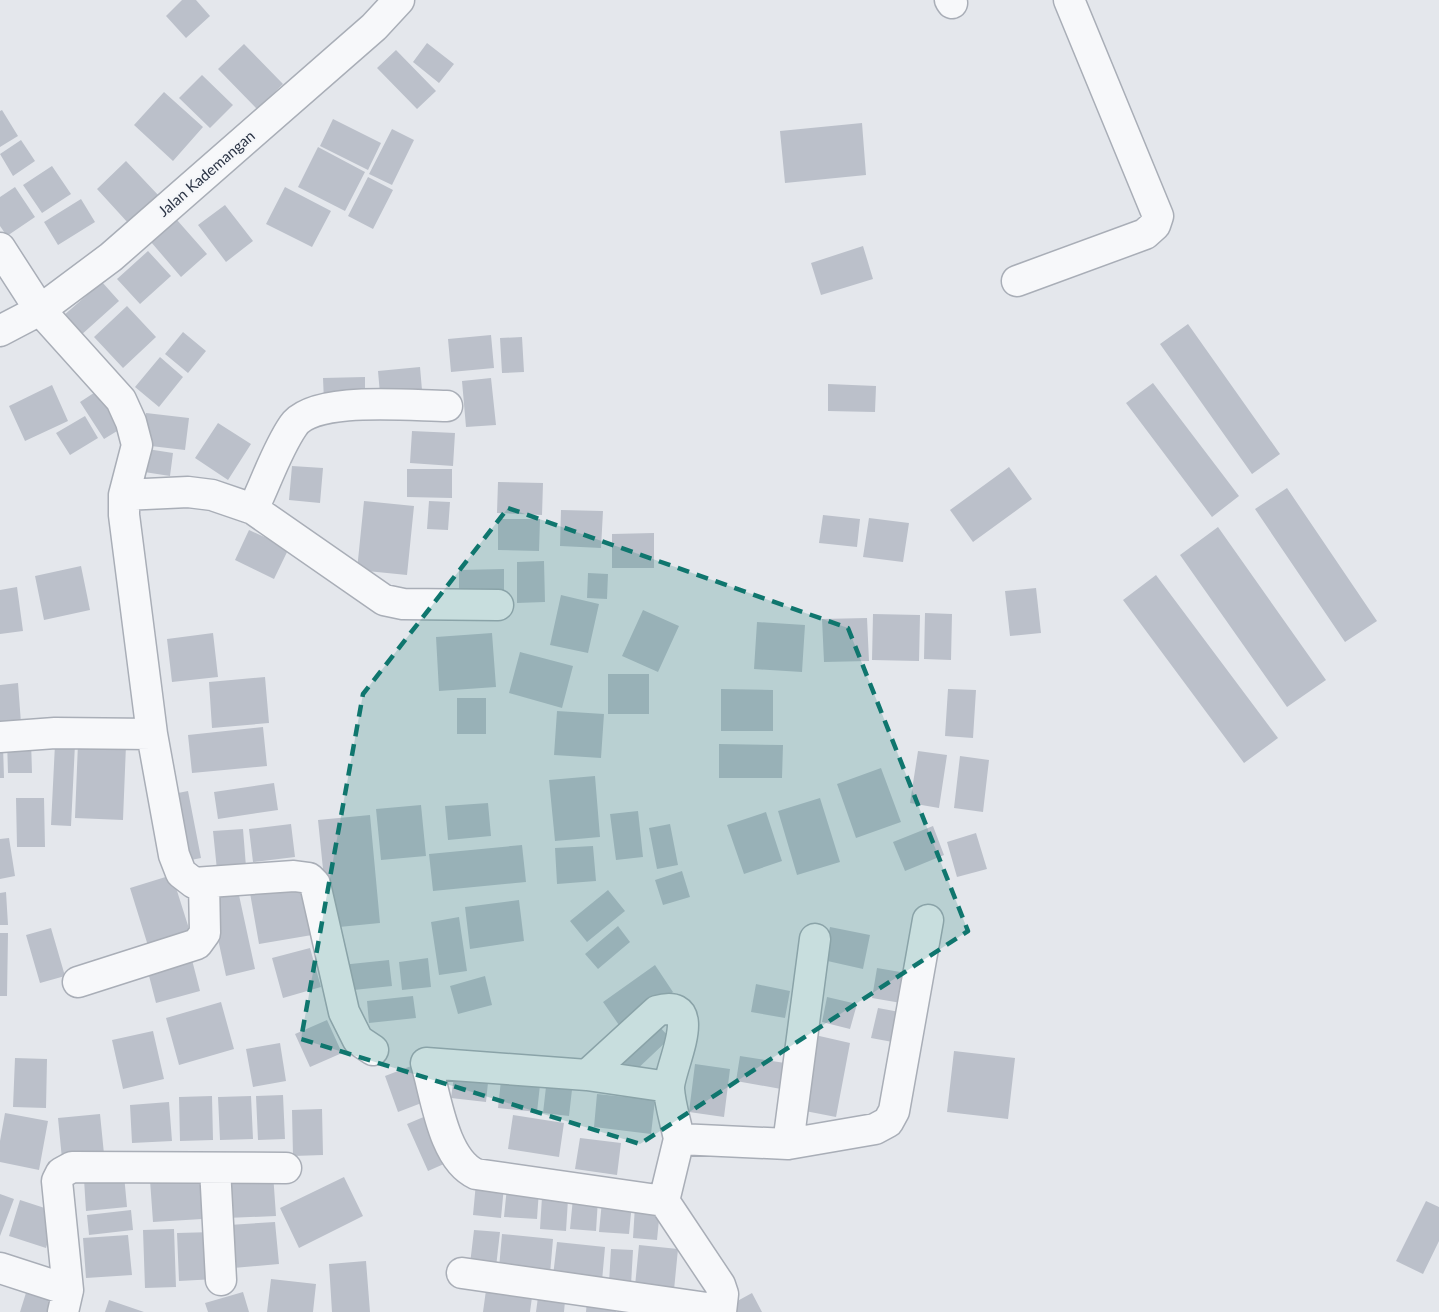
<svg xmlns="http://www.w3.org/2000/svg" width="1439" height="1312" font-family="Lato,sans-serif">
<style>
.building{fill:#bbc0ca}
.lines{fill:none;stroke-linecap:round;stroke-linejoin:round}
.street-casing{stroke:#a9aeb7;stroke-width:33}
.street{stroke:#f7f8fa;stroke-width:30}
.marked{fill:#0f766e;fill-opacity:0.2;stroke:#0f766e;stroke-width:4.5;stroke-dasharray:12 8;stroke-linejoin:round}
.labels{text-anchor:middle;dominant-baseline:central;stroke-width:4.5;stroke-linejoin:round;paint-order:stroke}
.street-label{font-size:15px;fill:#2b3445;stroke:#f4f6f9}
</style>
<rect width="100%" height="100%" fill="#e4e7ec"/>
<path class="building" d="M182,0H196L210,16L186,38L166,16Z
M427,43L454,64L439,83L413,62Z
M244,44L283,84L257,109L218,69Z
M396,50L436,91L417,109L377,68Z
M202,75L233,105L210,128L179,98Z
M164,92L203,127L173,161L134,125Z
M2,110L18,136L0,147V111Z
M333,119L381,143L368,170L320,146Z
M862,123L866,175L785,183L780,131Z
M392,129L414,140L392,185L369,174Z
M21,140L35,161L13,176L0,154Z
M318,147L365,172L345,211L298,187Z
M126,161L159,196L129,224L97,189Z
M52,166L71,194L42,213L23,185Z
M368,177L393,190L373,229L348,216Z
M15,187L35,217L7,236L0,226V197Z
M285,187L331,211L312,247L266,224Z
M81,199L95,222L58,245L44,222Z
M225,205L253,241L226,262L198,225Z
M177,220L207,254L181,277L151,242Z
M863,246L873,279L821,295L811,263Z
M148,251L171,276L140,304L117,279Z
M102,282L119,301L80,336L63,316Z
M127,306L156,337L123,368L94,337Z
M1188,324L1280,454L1252,474L1160,344Z
M183,332L206,351L188,373L165,354Z
M491,335L494,368L451,372L448,339Z
M522,337L524,372L502,373L500,338Z
M160,357L183,377L159,407L135,387Z
M420,367L422,390L380,394L378,371Z
M365,377V401L324,402L323,378Z
M491,378L496,425L466,427L462,381Z
M1153,383L1239,496L1212,517L1126,403Z
M828,384L876,386L875,412L828,411Z
M52,385L68,421L25,441L9,406Z
M103,387L127,425L104,439L80,402Z
M146,413L189,418L185,450L142,445Z
M85,416L98,438L70,455L56,433Z
M218,423L251,444L228,480L195,458Z
M412,431L455,433L453,466L410,463Z
M141,448L173,453L170,476L138,471Z
M292,466L323,468L320,503L289,500Z
M1009,467L1032,499L973,542L950,510Z
M407,469H452V498L407,497Z
M498,482L543,483L542,515L497,513Z
M1287,488L1377,621L1345,642L1255,509Z
M364,501L414,506L407,575L357,570Z
M429,501L450,502L448,530L427,529Z
M561,510L603,511L601,548L560,546Z
M823,515L860,519L857,547L819,543Z
M869,518L909,523L903,562L863,557Z
M498,519H540L539,551L498,550Z
M1218,527L1326,680L1287,707L1180,555Z
M249,530L289,548L274,579L235,560Z
M654,533V568H612V534Z
M544,561L545,602L517,603V562Z
M81,566L90,610L44,620L35,576Z
M504,569V600H459V570Z
M588,573L608,574L607,599L587,598Z
M1156,575L1278,738L1244,763L1123,600Z
M17,587L23,631L0,634V590Z
M1036,588L1041,633L1010,636L1005,591Z
M561,595L599,604L588,653L550,645Z
M643,610L679,626L658,672L622,656Z
M925,613L952,614L951,660L924,659Z
M873,614L920,615L919,661L872,660Z
M867,618L869,661L824,662L822,619Z
M757,622L805,625L802,672L754,669Z
M213,633L218,677L172,682L167,639Z
M492,633L496,687L439,691L436,637Z
M520,652L573,666L562,708L509,693Z
M608,674H649V714H608Z
M265,677L269,723L212,728L209,682Z
M18,683L21,723L0,724V685Z
M721,689L773,690V731H721Z
M948,689L976,690L973,738L945,736Z
M457,698H486V734H457Z
M557,711L604,714L601,758L554,755Z
M263,727L267,766L192,773L188,735Z
M7,740H31L32,773H8Z
M78,743L126,745L123,820L75,818Z
M55,744H75L71,826L51,825Z
M719,744L783,745L782,778H719Z
M0,745H3L4,778H0Z
M918,751L947,755L939,808L910,803Z
M960,756L989,760L983,812L954,808Z
M881,768L901,822L856,838L837,784Z
M595,776L600,837L555,841L549,780Z
M274,783L278,810L218,819L214,792Z
M188,791L201,858L181,862L168,795Z
M16,798H44L45,847H17Z
M820,798L840,862L797,875L778,811Z
M488,803L491,836L448,840L445,806Z
M421,805L426,856L381,860L376,809Z
M638,811L643,857L616,860L610,814Z
M766,812L782,861L744,874L727,825Z
M370,815L380,923L329,928L318,820Z
M291,824L295,857L253,862L249,829Z
M670,824L678,865L657,869L649,828Z
M933,826L944,855L905,871L893,842Z
M243,829L246,867L217,870L213,831Z
M976,833L987,869L957,877L947,842Z
M9,838L15,876L0,879V839Z
M522,845L526,882L433,891L429,854Z
M593,846L596,881L557,884L555,848Z
M682,871L690,897L663,905L655,880Z
M172,875L191,935L149,949L130,888Z
M303,884L312,935L259,944L250,893Z
M237,886L255,969L226,976L208,893Z
M608,890L625,911L587,942L570,921Z
M6,892L8,925H0V893Z
M519,900L524,941L470,949L465,907Z
M459,917L467,971L439,975L431,922Z
M618,926L630,942L598,969L585,954Z
M830,927L870,935L863,969L823,960Z
M51,928L65,976L40,983L26,935Z
M0,933H8L7,996H0Z
M310,948L321,987L283,998L272,958Z
M191,956L200,991L156,1003L147,968Z
M428,958L431,987L402,990L399,962Z
M389,960L392,986L344,991L341,965Z
M655,965L673,992L621,1028L603,1002Z
M877,968L912,974L907,1004L872,998Z
M485,976L492,1005L458,1014L450,986Z
M756,984L790,991L785,1018L751,1012Z
M413,996L416,1018L369,1023L367,1001Z
M827,997L857,1004L850,1029L822,1022Z
M221,1002L234,1049L179,1065L166,1018Z
M878,1008L905,1013L898,1043L871,1038Z
M327,1020L342,1053L310,1067L295,1034Z
M657,1024L670,1038L632,1074L619,1060Z
M153,1031L164,1079L123,1089L112,1040Z
M815,1035L850,1043L836,1117L800,1110Z
M280,1043L286,1081L253,1087L246,1049Z
M954,1051L1015,1058L1008,1119L947,1112Z
M740,1056L785,1063L781,1089L736,1081Z
M15,1058L47,1059L46,1108L13,1107Z
M419,1063L432,1099L398,1112L385,1076Z
M695,1064L730,1069L724,1117L689,1112Z
M455,1069L489,1073L486,1102L451,1098Z
M502,1071L541,1076L537,1112L498,1108Z
M547,1078L573,1081L569,1116L543,1113Z
M597,1094L655,1100L651,1134L594,1127Z
M283,1095L285,1139L258,1140L256,1096Z
M212,1096L213,1140L180,1141L179,1097Z
M251,1096L253,1139L220,1140L218,1097Z
M169,1102L172,1141L132,1143L130,1105Z
M322,1109L323,1155L293,1156L292,1110Z
M5,1113L48,1121L39,1170L0,1162V1141Z
M433,1113L453,1160L428,1171L407,1124Z
M100,1114L104,1154L62,1159L58,1118Z
M513,1115L564,1123L559,1157L508,1149Z
M580,1138L621,1143L617,1175L575,1169Z
M273,1173L276,1216L226,1218L224,1175Z
M124,1175L127,1207L86,1211L84,1179Z
M200,1177L202,1219L153,1222L150,1180Z
M344,1177L363,1216L299,1248L280,1208Z
M476,1183L504,1186L501,1218L473,1215Z
M507,1187L539,1190L537,1219L504,1217Z
M0,1194L14,1199L0,1236Z
M542,1197L568,1199L566,1231L540,1229Z
M573,1198L598,1199L596,1231L570,1229Z
M20,1200L57,1212L46,1248L9,1236Z
M602,1201L632,1203L629,1234L599,1232Z
M1426,1201L1439,1207V1241L1423,1274L1396,1261Z
M635,1206L660,1209L657,1240L633,1238Z
M131,1210L133,1230L89,1235L87,1215Z
M275,1222L279,1264L233,1268L229,1225Z
M174,1229L176,1287L145,1288L143,1230Z
M474,1230L500,1232L496,1267L470,1264Z
M214,1232L216,1279L179,1281L177,1233Z
M502,1234L553,1239L550,1274L499,1268Z
M128,1235L132,1275L86,1278L83,1238Z
M557,1242L605,1247L602,1281L553,1276Z
M639,1245L678,1249L674,1290L635,1286Z
M611,1249L633,1250L631,1285L609,1283Z
M366,1261L370,1312H332L329,1264Z
M271,1279L316,1284L313,1312H267Z
M30,1280L56,1288L49,1312H20Z
M486,1290L532,1297L530,1312H483Z
M243,1292L249,1312H208L205,1303Z
M752,1293L762,1312H734L730,1305Z
M538,1297L565,1301L564,1312H536Z
M109,1300L144,1312H105Z
M587,1301L617,1304L616,1312H586Z"/>
<g class="lines">
<g class="street-casing">
<path id="street" d="M950,0L952,3
M0,248L40,310L121,400L131,422L137,445L124,495V515L152,734L174,855L181,873L194,883L294,876L309,878L315,884L344,1012L358,1040L373,1050
M1017,281L1145,234L1155,225L1158,216L1069,0
M0,331L40,310L111,257L374,27L399,0
M124,495L188,492L212,495L253,509C266,483 276,451 293,426C313,395 412,406 447,406
M253,509L384,600L403,604L498,605
M0,737L55,733L152,734
M78,982L197,944L205,933L204,883
M587,1075L657,1011C708,996 668,1069 669,1089C670,1105 676,1123 679,1139
M788,1144L815,939
M215,1168L221,1280
M664,1201L476,1174C443,1159 436,1096 426,1063L587,1075L669,1087
M0,1268L68,1290L63,1312
M462,1273L721,1310
M68,1290L57,1181L61,1173L72,1167L286,1168
M721,1312L723,1294L720,1285L664,1201L679,1139L788,1144L875,1129L888,1122L894,1111L928,920"/>
</g>
<use href="#street" class="street"/>
</g>
<path class="marked" d="M508,508L848,628L968,931L640,1144L301,1039L363,694Z"/>
<g class="labels">
<g class="street-label">
<text transform="translate(206 173) rotate(-41)">Jalan Kademangan</text>
</g>
</g>
</svg>
